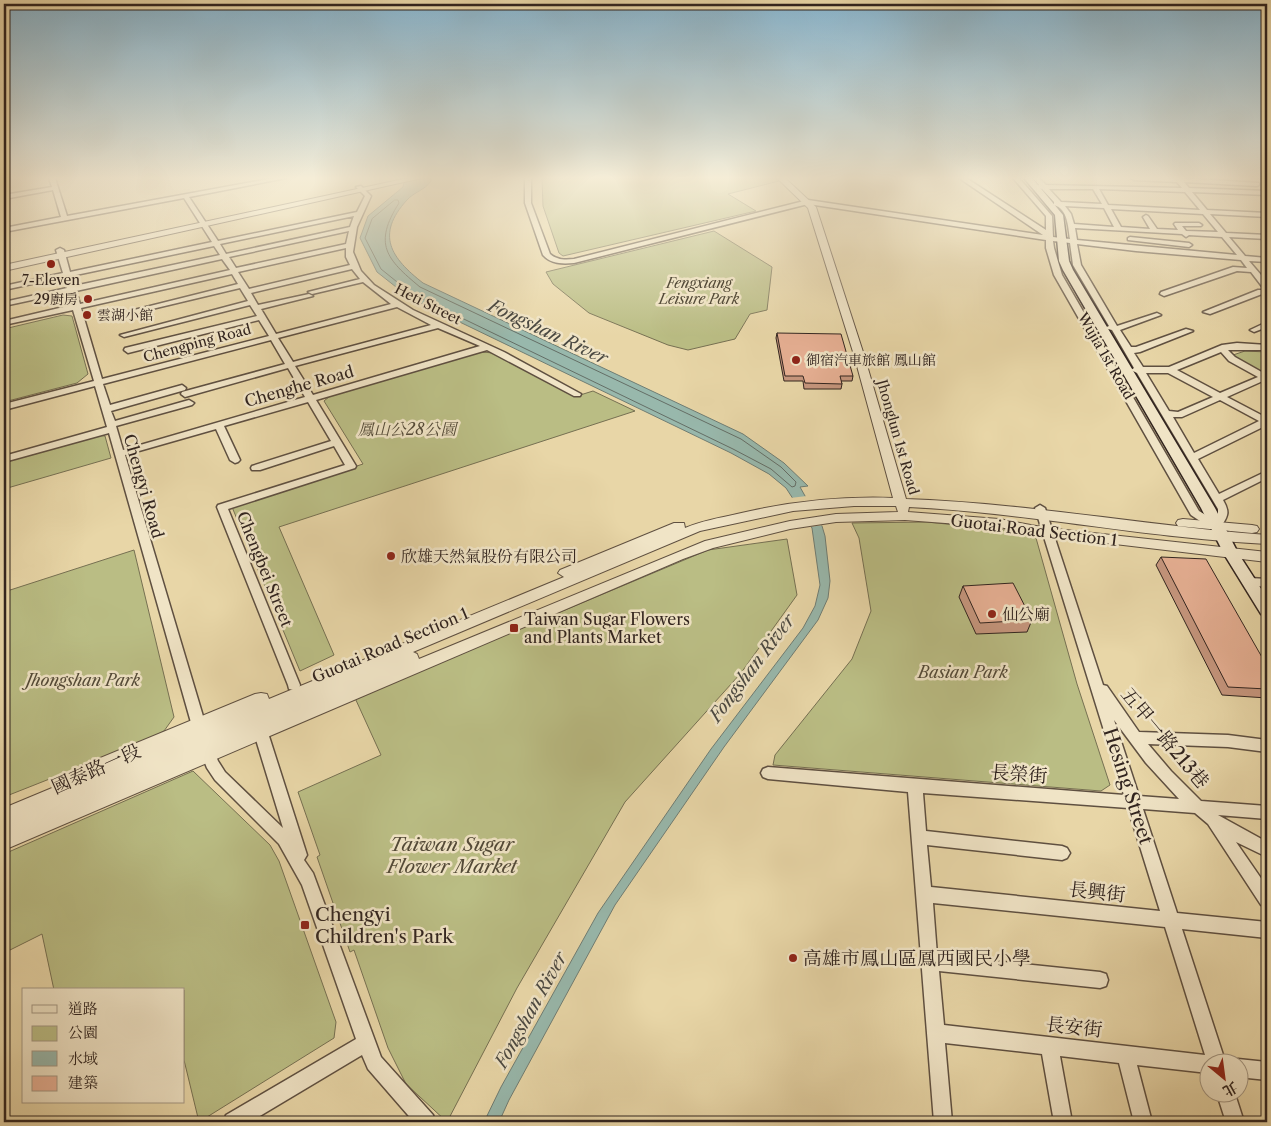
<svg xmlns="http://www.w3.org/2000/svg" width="1271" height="1126" font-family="'Libre Caslon Text','Noto Serif TC',serif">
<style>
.green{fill:#babd84;stroke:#767052}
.water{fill:#98b8ac;stroke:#6f7d74}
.pier{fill:#e8d6a7}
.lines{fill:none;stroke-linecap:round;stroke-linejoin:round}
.shore{stroke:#646e66;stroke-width:1}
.minor-casing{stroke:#5f5041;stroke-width:3}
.tertiary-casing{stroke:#5f5041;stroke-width:2}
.secondary-casing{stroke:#31241f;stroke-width:3}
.minor{fill:#f0e4c6;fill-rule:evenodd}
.tertiary{fill:#f0e4c6;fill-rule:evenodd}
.secondary{fill:#f0e4c6;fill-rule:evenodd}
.wall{fill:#c7977f;stroke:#31241f}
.building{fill:#e7b094;stroke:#31241f}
.poi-dot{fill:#8f2418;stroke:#f0e4c6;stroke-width:2}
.labels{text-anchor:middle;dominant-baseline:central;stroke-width:5;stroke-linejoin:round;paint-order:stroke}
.far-poi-label{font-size:14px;fill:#31241f;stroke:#f0e4c6;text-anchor:start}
.far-park-label{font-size:14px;font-style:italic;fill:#534a38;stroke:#f0e4c6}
.far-street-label{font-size:14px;fill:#31241f;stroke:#f0e4c6}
.street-label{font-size:16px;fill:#31241f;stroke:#f0e4c6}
.park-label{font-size:16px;font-style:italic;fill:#534a38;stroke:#f0e4c6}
.poi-label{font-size:16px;fill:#31241f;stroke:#f0e4c6;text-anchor:start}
.water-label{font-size:18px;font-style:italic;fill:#4b4942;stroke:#f0e4c6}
.near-street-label{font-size:19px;fill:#31241f;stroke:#f0e4c6}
.near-park-label{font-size:19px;font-style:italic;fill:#534a38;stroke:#f0e4c6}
.near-poi-label{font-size:19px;fill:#31241f;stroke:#f0e4c6;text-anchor:start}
</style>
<rect width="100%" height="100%" fill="#e8d6a7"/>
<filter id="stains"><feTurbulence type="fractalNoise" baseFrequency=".004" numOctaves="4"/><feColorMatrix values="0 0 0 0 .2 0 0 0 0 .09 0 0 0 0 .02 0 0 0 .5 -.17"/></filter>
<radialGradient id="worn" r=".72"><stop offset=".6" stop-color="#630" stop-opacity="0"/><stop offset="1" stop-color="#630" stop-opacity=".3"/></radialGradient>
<path class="green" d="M542,178H775L779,181L728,194L756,211L563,256L559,253L543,206Z
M714,231L772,267L767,310L750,314L735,339L688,350L668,345L589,313L553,284L546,272Z
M63,315L72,316L88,374L77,383L4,402V329Z
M1245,351L1267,352V377L1237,360L1233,355Z
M481,352L494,353L577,396L593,391L635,411L279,527L334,655L300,671L232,507L363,464L324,401L330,396Z
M99,435L105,436L111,458L4,489V461Z
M927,522L1024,532L1036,538L1077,684L1110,785L1101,791L773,765L775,755L852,659L871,611L859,538L852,523Z
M787,539L797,595L741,673L625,802L517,988L447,1122L406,1084L388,1048L354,950L350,952L317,857L320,855L298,792L381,755L355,698L708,550Z
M134,550L174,717L164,731L143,742L4,797V592Z
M193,771L270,845L279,861L336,1022L334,1038L199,1122L184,1060V990H54L42,934L4,953V854Z"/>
<path class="water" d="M405,178H431V181C425,190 414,192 407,200C375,235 391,258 423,283L743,434L784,463L808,486L800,487L822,526L825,536L830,581L828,598L818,620L724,747L615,905L509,1100L499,1122H484L501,1087L598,913L711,749L803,628L815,606L820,585L812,528L786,488L769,474L731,453L410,298L377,272L360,238L368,216L403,187Z"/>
<path class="pier" d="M807,496L824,525L809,527L790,498Z"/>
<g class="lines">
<path class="shore" d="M395,200H398L399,203C373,244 386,259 420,287L741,439L781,467L796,482L795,486L792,487L771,469L733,449L412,294L381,269L365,238L372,219Z"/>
<g class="minor-casing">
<path id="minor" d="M49,178H55L67,216L274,178H286L189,197L218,241L357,212L365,196L356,187L361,186L371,196L357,227L353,252L361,271L374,285L413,310L504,352L581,394L580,396H574L487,350L316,400L356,466L355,468L228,509L300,685L299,689L294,690L289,689L288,685L217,507L218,505L345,465L334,446L260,470H252L251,468L252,466L331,441L308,402L224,426L240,460L238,462L235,463L230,460L216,429L125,455L208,733L206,737L201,739L196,737L194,733L109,433L4,462V456L107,427L95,386L4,410V404L94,381L73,310L4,325V321L72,305L69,292L4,306V302L67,288L64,277L4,290V286L63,273L56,250L60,248L64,250L70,272L212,242L184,198L4,232V228L61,217L53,190L4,199V195L52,187ZM354,216L350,227L226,254L220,244ZM349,231L346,244L236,268L229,257ZM214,246L220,255L74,286L71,276ZM346,248V257L350,265L249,289L238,272ZM222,259L230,270L80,304L76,291ZM352,269L360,279L308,292L312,294L363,282L391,304L276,334L261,309L313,296L309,294L258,305L251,293ZM232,274L238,284L106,317L110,319L240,288L248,301L120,335L124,337L250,305L257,316L125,348L124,350L128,353L259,320L269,336L102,379L81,308ZM397,307L431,325L293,362L278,338ZM438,328L480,346L313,395L295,366ZM271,340L285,364L182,392L181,394L185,397L288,368L305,397L123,450L116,426L192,405L194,403L189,400L115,421L111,411L185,390L186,388L182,385L110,405L103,384Z
M525,178H531V203L550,254C557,260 565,260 574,259L808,200L1043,235L959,178H966L1046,230V216L1013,178H1019L1052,216L1053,237L1070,239C1068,227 1068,209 1054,205V202L1042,189L1037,188L1036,187L1039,185L1033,178H1039L1046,185L1182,188L1177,182L1134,180L1131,178H1180L1259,183V185L1257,186L1184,182L1189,188L1267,191V195L1192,192L1207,210L1267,213V217L1210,214L1226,233L1267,235V239L1229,237L1245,256L1267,258V262L1249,261L1267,282V289H1264L1251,272L1237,271L1164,296L1160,294L1161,292L1233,267L1247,268L1241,260L1136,251L1077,244L1081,265L1117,326L1157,313L1161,315L1120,330L1131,347H1136L1186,329L1193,331L1140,352L1134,353L1143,367H1169L1222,345L1237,343L1267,345V350H1228L1235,357L1267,375V381L1265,380L1227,397L1267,418V425L1198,459L1219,494L1267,471V478L1223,500C1231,514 1227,516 1220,529H1212L1191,515L1054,275L1046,248V240L808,204L574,263C562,264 551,264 543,255L525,203ZM1049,189H1093L1102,204L1061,202ZM1099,189L1185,192L1200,210L1108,205ZM1065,206L1104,208L1114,227L1074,224L1071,214ZM1111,209L1203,214L1218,232L1186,231L1182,226H1201L1202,225L1199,223H1175L1174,224L1178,230L1157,229L1148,216L1146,215L1143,217L1150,229L1121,227ZM1075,228L1182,234L1186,237L1189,235L1222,237L1237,255L1077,240ZM1053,241L1070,243L1073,265L1109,326L1104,328L1112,330L1134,368L1131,370L1137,373L1218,509V514L1214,520L1199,511L1062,275L1054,248ZM1221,352L1229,361L1258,377L1220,393L1177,370ZM1146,373H1168L1213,397L1178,412L1169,411ZM1220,400L1259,421L1194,453L1173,417H1182Z
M1260,178H1267V182Z
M1130,237L1189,243L1192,245L1189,247L1128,240V238Z
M1258,290H1267V294H1262L1210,314L1203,312Z
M1267,322V327L1254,332L1250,330Z
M1040,505L1045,508L1103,685L1107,686L1139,732L1228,735L1267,740V752L1228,747L1148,744L1171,771L1201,801L1267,806V819L1218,815L1267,842V857L1236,842L1267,887V908L1261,905L1208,824L1195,813L1143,809L1177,913L1267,922V938L1182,929L1226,1064H1208V1073L1137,1065L1152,1122H1134L1119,1063L1060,1056L1072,1122H1054L1042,1054L945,1043L952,1122H934L908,792L768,779L763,777L761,773L763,769L768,767L1124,795L1035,508ZM1114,720L1146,763L1179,799L1139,796ZM923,793L1128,808L1160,911L931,887L927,845L1062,860L1067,858L1070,853L1067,848L1062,846L926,831ZM933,903L1165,927L1205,1055L944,1025L939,971L1100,988L1106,986L1108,980L1106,974L1100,972L937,955Z
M1250,578L1267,579V587L1246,585L1244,582L1246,579Z
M261,727L266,729L268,733L307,855L304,860L313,873L381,1057L433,1115L435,1122H414L368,1069L362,1055L250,1122H224L226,1115L356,1039L302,885L279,844L215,780L207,768L199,748L201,744L206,742L211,744L218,761L225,772L283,828L254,733L256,729Z
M1238,1059L1267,1062V1080L1238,1077V1064H1231Z
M1217,1094H1235L1244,1122H1226Z"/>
</g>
<g class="tertiary-casing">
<path id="tertiary" d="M408,178H422L4,271V265Z
M777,178H785L816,207L864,355L906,499C1027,503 1147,526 1267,535V544C1147,538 1029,513 909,507L908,512L999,519L1047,528L1267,552V562L1047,536L999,527L905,520L836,522L790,529L713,548L683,559L4,850V808L76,778L73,773L76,768L255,694L261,693L267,694L269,699L564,577L558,573L560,570L674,523H684L685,528C701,521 719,518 737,514C788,502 840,496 893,498L854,355L808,208ZM854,506H896L898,512L836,514L790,521L705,541L419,659L417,654L413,652L700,531L793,511Z
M1183,519L1252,525L1257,526L1259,529L1257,532L1252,533L1178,526L1176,523L1178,520Z"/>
</g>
<g class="secondary-casing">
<path id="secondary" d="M1024,178H1032L1063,215L1069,261L1073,270L1215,508L1238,553L1267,598V616L1261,614L1224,554L1201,508L1063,270L1059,261L1055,215Z"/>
</g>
<use href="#minor" class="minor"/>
<use href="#tertiary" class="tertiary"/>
<use href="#secondary" class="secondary"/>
</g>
<path class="wall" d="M777,333L853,376L852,381H841L842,384L841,389H804L803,381H784L776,338Z
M1161,557L1267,666V698L1222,695L1156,565Z
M963,586L1032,620L1027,632L976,634L959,597Z"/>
<path class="building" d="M777,333L841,334L853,376H840L842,384L805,383L803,376H785Z
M1161,557L1206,559L1267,666V689L1228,687Z
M1013,583L1032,620L980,623L963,586Z"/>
<linearGradient id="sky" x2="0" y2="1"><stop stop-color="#88b6d0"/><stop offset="0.53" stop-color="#f5edd7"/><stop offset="1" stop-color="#f5edd7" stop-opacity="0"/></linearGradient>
<rect width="1271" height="336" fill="url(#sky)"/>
<g class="poi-dot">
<circle cx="51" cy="264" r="5"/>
<circle cx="88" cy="299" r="5"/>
<circle cx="87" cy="315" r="5"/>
<circle cx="796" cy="360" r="5"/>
<circle cx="391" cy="556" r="5"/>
<circle cx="992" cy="614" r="5"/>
<rect x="509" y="623" width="10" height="10" rx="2.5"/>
<rect x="300" y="920" width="10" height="10" rx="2.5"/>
<circle cx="793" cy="958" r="5"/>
</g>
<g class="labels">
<g class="far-poi-label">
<text x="51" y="280" text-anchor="middle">7-Eleven</text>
<text x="78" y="299" text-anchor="end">29廚房</text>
<text x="97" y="315">雲湖小館</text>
<text x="806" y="360">御宿汽車旅館 鳳山館</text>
</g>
<g class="far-park-label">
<text x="699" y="283">Fengxiang<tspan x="699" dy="16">Leisure Park</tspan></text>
</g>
<g class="far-street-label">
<text transform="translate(428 304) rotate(27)">Heti Street</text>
<text transform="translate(197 343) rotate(-15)">Chengping Road</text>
<text transform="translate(1106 356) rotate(60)">Wujia 1st Road</text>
<text transform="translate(898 437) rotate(74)">Jhonglun 1st Road</text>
</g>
<g class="street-label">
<text transform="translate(299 386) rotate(-16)">Chenghe Road</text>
<text transform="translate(144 486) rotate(74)">Chengyi Road</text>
<text transform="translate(1034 530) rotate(7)">Guotai Road Section 1</text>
<text transform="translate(265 569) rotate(68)">Chengbei Street</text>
<text transform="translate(390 645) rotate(-23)">Guotai Road Section 1</text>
</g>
<g class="park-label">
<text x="407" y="429">鳳山公28公園</text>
<text x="963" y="672">Basian Park</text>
<text x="83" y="680">Jhongshan Park</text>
</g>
<g class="poi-label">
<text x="401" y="556">欣雄天然氣股份有限公司</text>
<text x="1002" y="614">仙公廟</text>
<text x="524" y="619">Taiwan Sugar Flowers<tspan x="524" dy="18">and Plants Market</tspan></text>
</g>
<g class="water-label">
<text transform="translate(548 332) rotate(25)">Fongshan River</text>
<text transform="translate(752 668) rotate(-53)">Fongshan River</text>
<text transform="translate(531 1010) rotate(-61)">Fongshan River</text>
</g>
<g class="near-street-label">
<text transform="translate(1165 738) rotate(50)">五甲一路213巷</text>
<text transform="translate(96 769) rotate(-24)">國泰路一段</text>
<text transform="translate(1019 774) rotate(4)">長榮街</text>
<text transform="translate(1128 786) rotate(72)">Hesing Street</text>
<text transform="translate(1097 892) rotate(6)">長興街</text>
<text transform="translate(1074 1027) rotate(6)">長安街</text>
</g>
<g class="near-park-label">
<text x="452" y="844">Taiwan Sugar<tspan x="452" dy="22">Flower Market</tspan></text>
</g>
<g class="near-poi-label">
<text x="315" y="914">Chengyi<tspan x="315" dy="22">Children's Park</tspan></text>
<text x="803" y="958">高雄市鳳山區鳳西國民小學</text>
</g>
</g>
<rect width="1271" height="1126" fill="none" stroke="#e8d6a7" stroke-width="20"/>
<rect x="5" y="5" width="1261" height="1116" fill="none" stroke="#31241f" stroke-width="2.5"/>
<rect x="10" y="10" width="1251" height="1106" fill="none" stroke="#31241f"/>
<rect x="22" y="988" width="162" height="115" fill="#f0e4c6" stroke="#a49783"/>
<rect x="32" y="1005" width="25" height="8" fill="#f0e4c6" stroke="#a49783"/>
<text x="68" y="1014" font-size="15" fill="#31241f">道路</text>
<rect x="32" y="1026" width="25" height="15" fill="#babd84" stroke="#a49783"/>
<text x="68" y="1038" font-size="15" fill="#31241f">公園</text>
<rect x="32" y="1051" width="25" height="15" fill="#98b8ac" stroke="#a49783"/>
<text x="68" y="1064" font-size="15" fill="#31241f">水域</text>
<rect x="32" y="1076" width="25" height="15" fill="#e7b094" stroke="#a49783"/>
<text x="68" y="1088" font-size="15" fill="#31241f">建築</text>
<g transform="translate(1224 1078) rotate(151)"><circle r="24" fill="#f0e4c6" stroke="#a49783"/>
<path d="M0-4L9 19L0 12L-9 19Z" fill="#8f2418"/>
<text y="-8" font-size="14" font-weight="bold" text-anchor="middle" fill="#31241f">北</text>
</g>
<rect width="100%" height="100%" filter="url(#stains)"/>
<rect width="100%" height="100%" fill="url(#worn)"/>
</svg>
